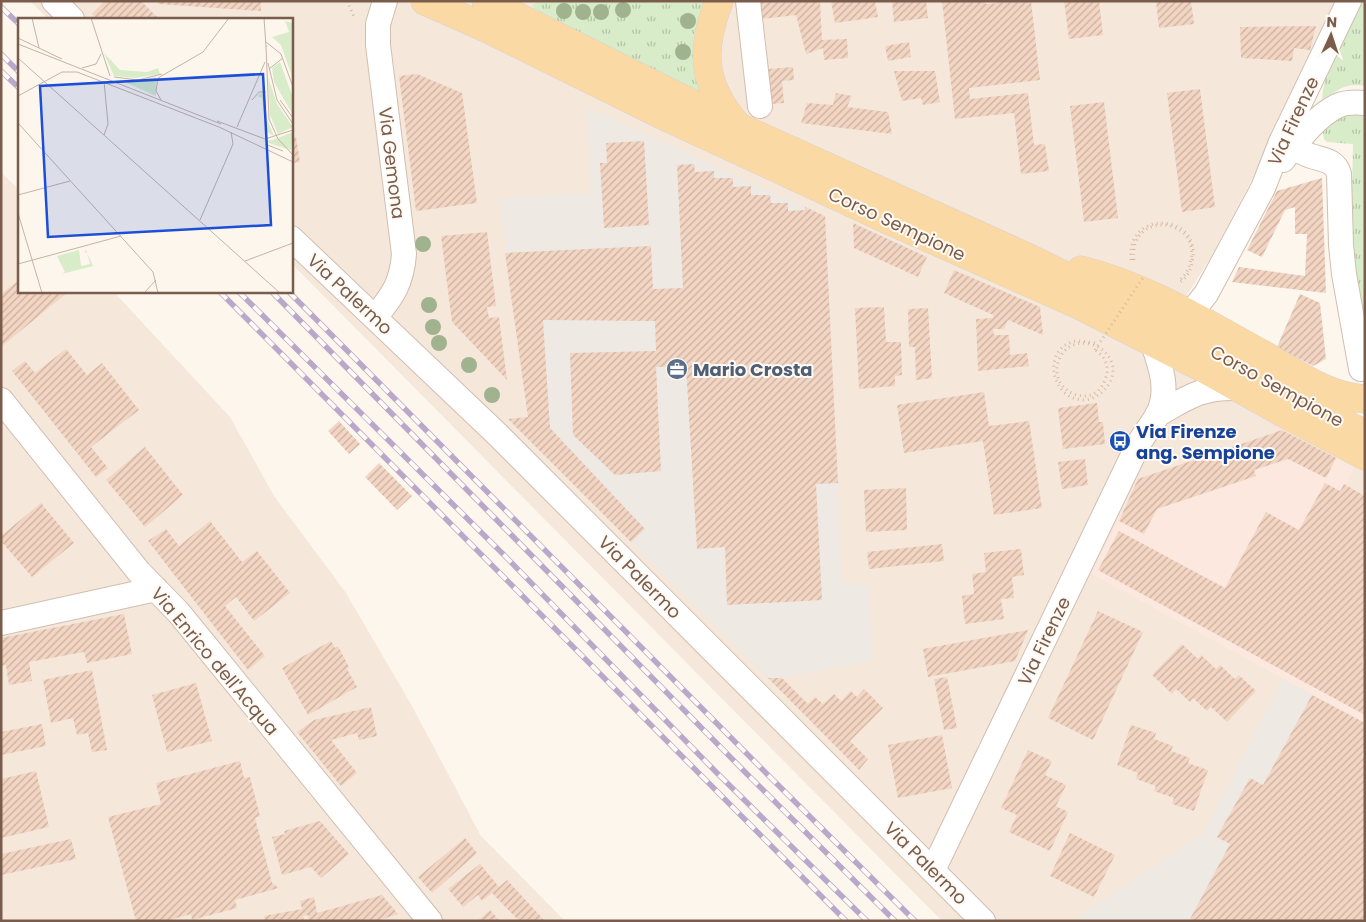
<svg xmlns="http://www.w3.org/2000/svg" width="1366" height="922" font-family="Poppins,sans-serif">
<style>
.residential{fill:#f5e8da}
.commercial{fill:#fde8e0}
.industrial{fill:#efe9e4}
.grass{fill:url(#grass-tufts)}
.building{fill:url(#building-hatch)}
.lines{fill:none;stroke-linecap:round;stroke-linejoin:round}
.minor-casing{stroke:#d1beb0;stroke-width:26}
.major-casing{stroke:#dad1cd;stroke-width:29}
.path{stroke:#d9b8a5;stroke-width:3;stroke-dasharray:1 4;stroke-linecap:butt}
.minor{stroke:#fff;stroke-width:24}
.major{stroke:#fbd9a5;stroke-width:28}
.rail-casing{stroke:#b9a8c9;stroke-width:5.5}
.rail{stroke:#fffaf3;stroke-width:4;stroke-dasharray:11;stroke-linecap:butt}
.path-bridge{stroke:#d9b8a5;stroke-width:3;stroke-dasharray:1 4;stroke-linecap:butt}
.tree{fill:#a0b28e}
.labels{text-anchor:middle;dominant-baseline:central;stroke-width:4;stroke-linejoin:round;paint-order:stroke}
.street-label{font-size:18px;fill:#7a5c4d;stroke:#fffaf3}
.service-label{font-size:18px;font-weight:bold;fill:#4e5e75;stroke:#fffaf3;text-anchor:start}
.transit-label{font-size:18px;font-weight:bold;fill:#164399;stroke:#fffaf3;text-anchor:start}
.inset-road{fill:none;stroke:#c5b3a7;stroke-width:1}
.view{fill:#1d4ed8;fill-opacity:0.15;stroke:#1d4ed8;stroke-width:2.5}
.inset-edge{fill:none;stroke:#7a5c4d;stroke-width:2.5}
</style>
<defs>
<pattern id="grass-tufts" width="24" height="20" patternUnits="userSpaceOnUse" patternTransform="scale(1.25)"><rect width="24" height="20" fill="#d8ecc9"/><path d="M3 7l-1-3M5 7V3M7 7l1-3M15 17l-1-3M17 17v-4M19 17l1-3" fill="none" stroke="#b4c2a5"/></pattern>
<pattern id="building-hatch" width="6" height="6" patternUnits="userSpaceOnUse" patternTransform="scale(1.25)"><rect width="6" height="6" fill="#f3d5c3"/><path d="M-1 1l2-2M0 6l6-6M5 7l2-2" fill="none" stroke="#cab0a1"/></pattern>
</defs>
<rect width="100%" height="100%" fill="#fdf6ec"/>
<path class="residential" d="M30,1H1337L1273,139L1214,252L1161,337L1365,441V921H942L291,263V19H48Z
M1,172L19,190V291H113L230,417L274,496L346,593L412,706L481,836L565,921H1Z"/>
<path class="commercial" d="M1282,430L1354,467L1345,485L1365,496V723L1092,574L1138,479Z"/>
<path class="industrial" d="M586,107L825,216L842,585L868,583L873,660L782,678H768L508,419L528,417L499,198L591,193Z
M1283,679L1365,723V921H1073L1203,834Z"/>
<path class="grass" d="M538,1H710L706,95L534,10L532,5Z
M1360,1H1365V86C1340,83 1341,91 1322,99C1325,65 1345,32 1360,1Z
M1356,113L1365,117V332L1351,240L1353,144L1327,142L1324,139L1323,132L1341,116Z"/>
<path class="building" d="M105,1H141L159,19H97L92,14Z
M158,1H261V11L158,4Z
M760,1H820L822,40L847,39L848,58L824,60L823,48L806,54L796,15L762,19Z
M831,1H875L878,17L835,23Z
M892,1H926L928,18L894,22Z
M942,1H985L986,4L996,3V1H1031L1040,80L969,88L970,99L1028,93L1034,145L1045,144L1049,171L1021,174L1014,113L955,119Z
M1064,1H1099L1103,35L1069,39Z
M1156,1H1191L1194,24L1159,28Z
M1316,26L1310,50L1294,48L1292,61L1241,58L1240,27Z
M909,42L911,57L888,61L885,46Z
M793,67L794,80L782,81L784,103L771,104L768,69Z
M894,71H935L940,102L923,105L921,98L902,101Z
M417,74L462,93L477,203L416,211L399,76Z
M1200,89L1215,207L1182,212L1167,93Z
M836,93L852,96L847,107L888,112L892,134L801,123L807,103L833,105Z
M1104,102L1118,218L1084,222L1070,106Z
M296,137L300,162L291,163V138Z
M644,141L649,225L604,228L600,163H607L606,143Z
M694,164L695,172L714,171V178H733V187L751,186V195H770L771,203H788V211L805,210V207L825,216L838,483L816,484L822,600L727,605L725,547L697,549L686,366L656,367L661,471L615,475L573,435L570,353L656,351L655,321L543,320L550,428L645,529L631,542L508,419L528,417L505,253L651,246L653,289L683,288L677,165Z
M1322,178L1326,293L1232,282L1239,267L1305,276L1307,234H1295V207L1285,210L1262,257L1247,250L1277,191Z
M853,223L927,257L918,277L854,248Z
M487,232L496,306L487,307L489,318L499,317L507,380L452,322L441,236Z
M954,270L1040,307L1043,335L1008,320L1004,329H993L994,335H1009L1010,355L1027,353L1029,366L978,371L976,319L993,318V315L944,293Z
M19,280V291H69L1,347V294Z
M1300,294L1320,303L1326,359L1313,366L1277,347Z
M884,307L886,342H901L902,375L895,376V386L859,389L855,308Z
M928,308L932,378L916,380L915,347H909L908,309Z
M66,349L87,375L102,363L139,410L91,447L108,468L96,477L12,371L25,361L35,373Z
M984,392L989,426L1029,421L1042,508L994,515L983,441L904,453L897,405Z
M1097,403L1099,422H1103L1105,444L1063,449L1058,408Z
M339,421L360,444L349,454L328,431Z
M1282,430L1336,458L1326,478L1288,459L1254,470L1256,476L1157,509L1144,534L1119,521L1138,479Z
M145,447L183,495L145,527L106,480Z
M1085,459L1088,485L1062,489L1058,462Z
M379,463L412,496L397,510L365,477Z
M1325,483L1340,491L1344,484L1365,496V657L1362,663L1365,664V715L1098,570L1119,531L1225,588L1266,512L1299,530Z
M906,488L907,530L866,532L864,490Z
M41,503L74,543L32,577L1,541V536Z
M210,521L242,562L257,551L290,593L254,621L236,597L225,606L265,656L248,670L148,541L166,529L179,546Z
M942,544L944,561L869,569L867,552Z
M1021,549L1024,575L1012,577L1014,598L1001,599L1004,619L965,624L962,596L974,594L972,574L986,572L984,553Z
M1098,611L1143,632L1093,740L1048,718Z
M124,614L132,654L87,663L84,652L29,662L32,681L9,685L6,665L1,666V638Z
M1028,630L1015,661L928,677L923,649Z
M331,641L335,648L338,646L349,667L347,669L357,687L308,715L282,668Z
M1182,644L1198,659L1201,655L1216,669L1220,665L1235,679L1239,675L1256,691L1227,722L1211,707L1207,711L1193,698L1190,702L1176,689L1172,694L1152,675Z
M92,670L107,750L92,752L88,733L77,735L73,718L51,723L43,680Z
M947,677L957,728L944,730L934,679Z
M768,678H782L808,704L815,697L823,704L834,694L841,701L851,691L857,697L864,689L883,708L850,741L868,759L859,770Z
M196,683L212,741L167,752L152,695Z
M1312,695L1365,723V749L1362,755L1365,757V921H1189L1230,844L1217,837L1250,778L1263,785Z
M371,707L377,736L359,740L357,733L331,740L357,773L341,786L297,732L314,720Z
M42,724L46,746L1,755V732Z
M1131,725L1156,733L1154,739L1173,746L1171,751L1190,758L1188,763L1208,770L1194,811L1172,804L1174,798L1154,791L1156,786L1136,779L1138,773L1117,765Z
M942,735L952,788L898,798L888,745Z
M1028,750L1052,761L1045,775L1066,785L1056,806L1068,812L1050,851L1009,832L1017,815L1001,808Z
M240,761L244,778L250,777L260,816L255,818L272,883L279,888L235,900L237,908L192,920L191,914L166,921H136L108,817L161,804L156,783Z
M36,771L49,827L1,838V779Z
M320,821L349,854L321,878L311,867L282,875L272,837L285,834L284,831Z
M1070,833L1115,855L1094,897L1050,876Z
M465,838L477,853L432,893L418,877Z
M71,839L76,859L1,875V854Z
M480,864L499,887L507,880L545,921H519L492,893L482,901L478,895L463,907L448,889Z
M382,895L398,914L377,921H309L308,915L303,916L304,921H265L264,916L302,909L300,901L314,897L317,913Z
M490,910L500,921H477Z"/>
<g class="lines">
<g class="minor-casing">
<path id="minor" d="M54,1L72,19
M748,1L760,106
M1281,142C1291,147 1300,152 1311,156C1323,160 1335,160 1339,174L1341,245L1344,274L1361,369
M1283,160C1298,141 1315,117 1337,106C1346,102 1355,102 1365,103
M291,238L498,435L983,921
M1189,315L1206,294L1263,188L1281,142L1349,1
M375,317C393,296 402,282 404,254L378,45V24L385,1
M1,400L139,572L179,613L430,921
M1157,415C1187,398 1200,387 1237,388
M1,623L156,589
M933,870L1137,447C1143,435 1152,425 1158,414C1170,390 1160,364 1152,341"/>
</g>
<g class="major-casing">
<path id="major" d="M425,1L488,29L660,114L884,218L1081,306L1201,367L1285,414L1365,456
M486,1L739,127L1029,258L1145,315L1322,412L1365,434
M719,1C700,50 702,84 736,124
M1081,270C1146,286 1205,323 1264,355C1295,373 1328,397 1365,399"/>
</g>
<path class="path" d="M347,1L355,19
M1,2L3,1
M1131,260C1125,208 1204,213 1192,262C1191,269 1187,278 1180,282
M1134,260C1128,211 1199,216 1191,259C1189,268 1186,276 1178,281
M1095,343C1087,342 1079,340 1072,342C1042,351 1051,400 1084,400C1095,399 1103,393 1109,384C1127,353 1080,328 1062,354C1039,390 1100,418 1107,372C1108,363 1103,355 1095,350"/>
<use href="#minor" class="minor"/>
<use href="#major" class="major"/>
<g class="rail-casing">
<path id="rail" d="M1,7L19,24
M1,54L19,72
M1,71L19,88
M219,291L846,921
M238,291L505,556L716,772L867,921
M271,291L746,773L895,921
M288,291L768,775L915,921"/>
</g>
<use href="#rail" class="rail"/>
<path class="path-bridge" d="M1095,350L1144,276"/>
</g>
<g class="tree">
<circle cx="623" cy="10" r="8"/>
<circle cx="564" cy="11" r="8"/>
<circle cx="583" cy="12" r="8"/>
<circle cx="601" cy="12" r="8"/>
<circle cx="688" cy="21" r="8"/>
<circle cx="683" cy="52" r="8"/>
<circle cx="423" cy="244" r="8"/>
<circle cx="429" cy="305" r="8"/>
<circle cx="433" cy="327" r="8"/>
<circle cx="439" cy="343" r="8"/>
<circle cx="469" cy="365" r="8"/>
<circle cx="492" cy="395" r="8"/>
</g>
<defs>
<g id="office-disc" transform="scale(1.125)"><circle r="9.5" fill="#5c6f8a" stroke="#fffaf3"/><path d="M-6-3h4V-5.5h4V-3h4V5H-6ZM-1-4.5V-3h2v-1.5ZM-6 0V1H6V0Z" fill="#fff"/></g>
<g id="bus-disc" transform="scale(1.125)"><circle r="9.5" fill="#1a4fb4" stroke="#fffaf3"/><path d="M-5-6H5V4H4V6H2V4H-2V6H-4V4H-5ZM-3.5-4V0h7V-4ZM-3.5 1.2v1.5H-2V1.2ZM2 1.2v1.5H3.5V1.2Z" fill="#fff"/></g>
</defs>
<g fill-rule="evenodd">
<use href="#office-disc" x="677" y="369"/>
<use href="#bus-disc" x="1120" y="441"/>
</g>
<g class="labels">
<g class="street-label">
<text transform="translate(1293 121) rotate(-65)">Via Firenze</text>
<text transform="translate(392 163) rotate(83)">Via Gemona</text>
<text transform="translate(897 224) rotate(25)">Corso Sempione</text>
<text transform="translate(350 294) rotate(43)">Via Palermo</text>
<text transform="translate(1277 386) rotate(29)">Corso Sempione</text>
<text transform="translate(640 577) rotate(45)">Via Palermo</text>
<text transform="translate(1044 641) rotate(-64)">Via Firenze</text>
<text transform="translate(215 661) rotate(50)">Via Enrico dell'Acqua</text>
<text transform="translate(926 863) rotate(45)">Via Palermo</text>
</g>
<g class="service-label">
<text x="693" y="369">Mario Crosta</text>
</g>
<g class="transit-label">
<text x="1136" y="431">Via Firenze<tspan x="1136" dy="21">ang. Sempione</tspan></text>
</g>
</g>
<g transform="translate(18 18)">
<rect width="275" height="275" fill="#fdf6ec"/>
<path d="M267,3L275,5V61L263,27L254,19L271,14ZM86,35L102,52L129,54L140,50L142,56L117,60L96,58ZM262,44L275,80V97L256,64L254,50ZM138,59V78L109,65L110,64ZM250,59L259,86L275,109L260,116L252,97ZM243,75L246,76L249,101L256,118L249,114L244,80L239,78ZM275,114L273,132L244,123L255,122Z" fill="#d8ecc9"/>
<path d="M61,232L63,248L72,246L69,234L66,235L68,232L75,248L44,256L47,254L39,238Z" fill="#d8ecc9"/>
<path class="inset-road" d="M14,0L21,30M73,0L92,58M246,0L248,29M0,20L44,41M248,24L263,36L275,69M0,26L203,106M248,28L251,101L260,121L275,137M0,40L262,275M250,45L259,82L275,106M64,50L78,46L83,36M251,51L265,40M96,59L120,62L144,56M86,63L90,106L86,117M0,78L44,54H59L201,109L275,144M143,82L138,73L140,60L185,34L211,0M234,82L241,74H248M262,82L275,100M199,103L247,121L275,112M0,105L135,254L140,275M219,109L247,44M247,126L265,133M0,177L52,163M0,195L24,275M182,202L215,126L213,114M227,243L275,225M0,246L103,218M126,275L138,262"/>
<path class="view" d="M245,56L253,207L30,219L22,68Z"/>
<rect width="275" height="275" class="inset-edge"/>
</g>
<rect width="1366" height="922" fill="none" stroke="#7a5c4d" stroke-width="5"/>
<g transform="translate(1331 35) rotate(3)" stroke="#fffaf3" stroke-width="4" paint-order="stroke">
<path d="M0-4L9 19L0 12L-9 19Z" fill="#7a5c4d"/>
<text y="-8" font-size="14" font-weight="bold" text-anchor="middle" fill="#7a5c4d">N</text>
</g>
</svg>
